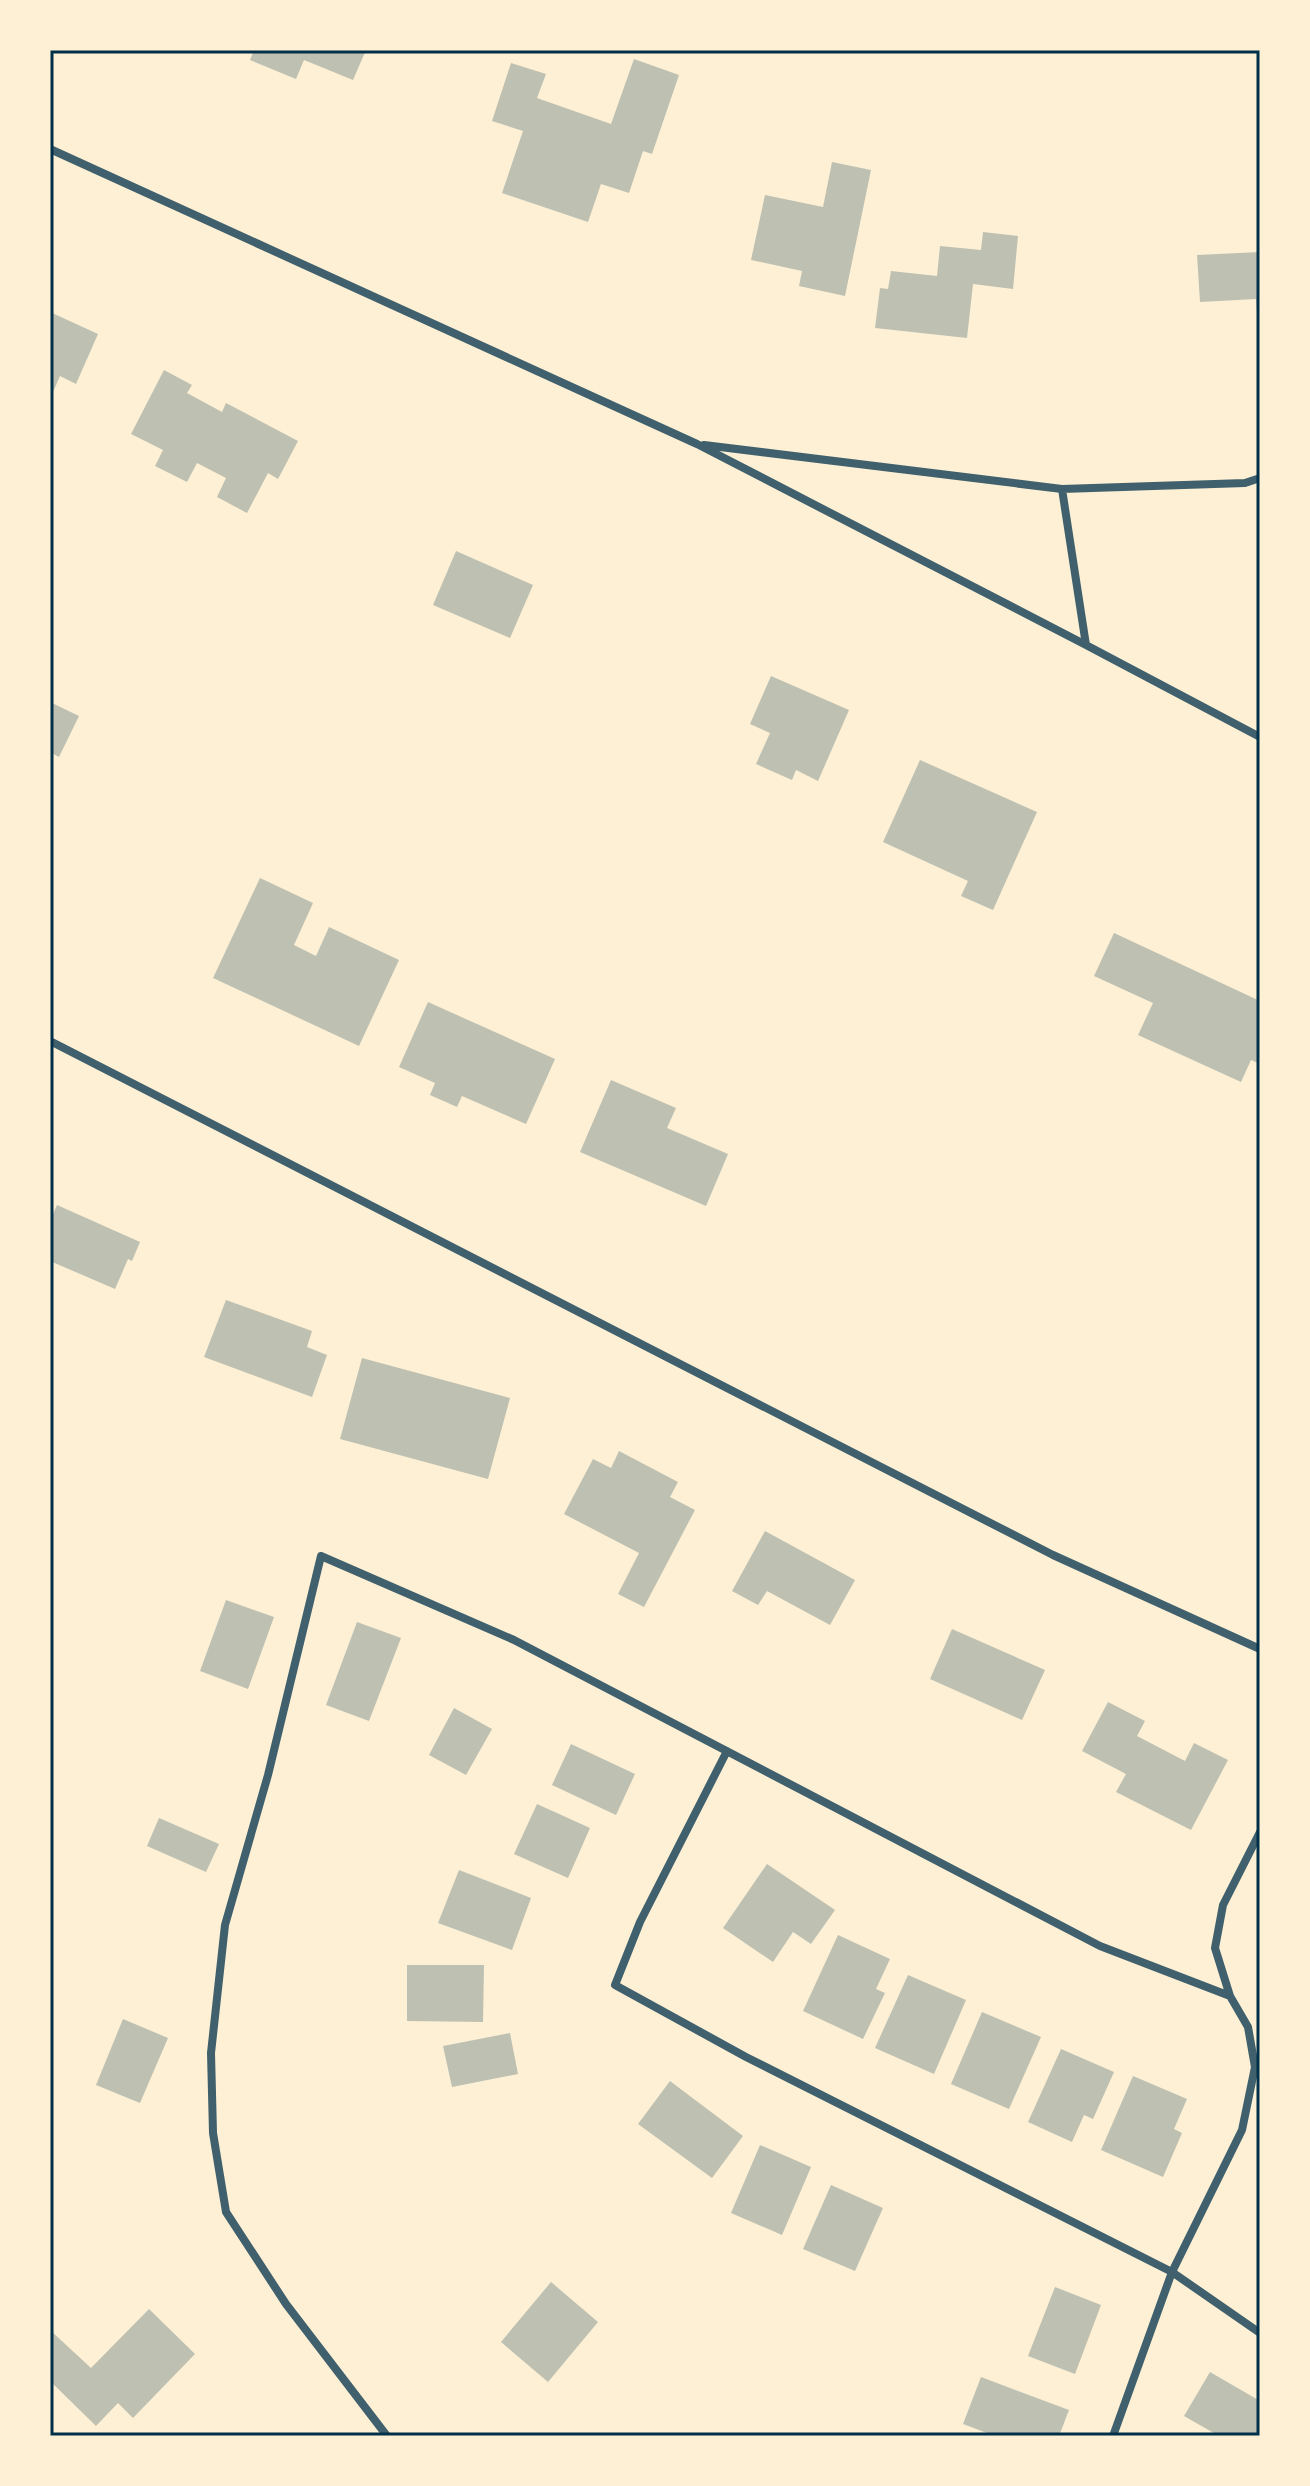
<svg xmlns="http://www.w3.org/2000/svg" width="1310" height="2486" font-family="'Roboto Serif',serif">
<style>
.building{fill:#bec0b2}
.lines{fill:none;stroke-linecap:round;stroke-linejoin:round}
.minor{stroke:#3f606c;stroke-width:8}
.neatline{fill:none;stroke:#003049;stroke-width:3}
</style>
<rect width="100%" height="100%" fill="#fdf0d5"/>
<path class="building" d="M254,50H366L353,80L304,60L296,79L250,60Z
M634,59L679,75L652,154L643,151L629,193L601,184L588,222L502,193L523,131L492,121L511,63L546,74L537,98L611,124Z
M832,162L871,170L845,296L799,286L802,271L751,260L765,195L823,207Z
M983,232L1018,236L1013,289L973,284L967,338L875,328L880,288L888,289L891,271L937,276L940,246L981,250Z
M1260,252V313H1257L1256,299L1200,302L1197,255Z
M50,312L98,334L76,384L60,376L50,399Z
M164,370L192,385L187,393L222,412L226,403L298,441L278,479L268,473L247,513L217,497L226,478L197,463L187,482L155,466L163,450L131,434Z
M456,551L533,585L510,638L433,605Z
M771,676L849,710L818,781L796,770L792,780L756,764L770,733L750,724Z
M50,702L79,716L59,757L50,752Z
M920,760L1037,812L993,910L961,896L968,881L883,842Z
M260,878L313,903L294,945L316,956L329,927L399,960L359,1046L213,978Z
M1114,933L1260,1001V1064L1251,1060L1241,1082L1138,1035L1153,1003L1094,976Z
M428,1002L555,1059L526,1124L462,1096L457,1107L430,1095L435,1083L399,1067Z
M611,1080L676,1108L667,1128L728,1154L706,1206L580,1152Z
M57,1205L140,1242L132,1261L128,1259L115,1289L50,1261V1221Z
M226,1300L312,1331L307,1347L327,1355L312,1397L204,1357Z
M362,1358L510,1398L488,1479L340,1439Z
M619,1451L678,1482L670,1497L695,1510L644,1607L618,1594L639,1553L564,1514L593,1459L611,1468Z
M765,1531L855,1580L830,1625L767,1591L758,1605L732,1591Z
M226,1600L274,1617L248,1689L200,1671Z
M357,1622L401,1638L369,1721L326,1705Z
M952,1629L1045,1670L1022,1720L930,1679Z
M1108,1702L1145,1721L1137,1736L1185,1761L1194,1743L1228,1760L1191,1830L1116,1792L1126,1774L1082,1751Z
M454,1708L492,1729L466,1775L429,1755Z
M571,1744L635,1774L616,1815L552,1785Z
M537,1804L590,1828L568,1878L514,1854Z
M159,1818L219,1844L206,1872L147,1846Z
M767,1864L835,1910L811,1944L793,1932L773,1962L723,1928Z
M459,1870L531,1898L512,1950L438,1923Z
M838,1935L890,1959L876,1989L885,1993L863,2039L803,2011Z
M407,1965H484L483,2022L407,2021Z
M908,1975L966,2000L934,2074L875,2048Z
M982,2012L1041,2037L1009,2109L951,2084Z
M123,2019L168,2038L140,2103L96,2085Z
M510,2033L518,2074L452,2087L443,2046Z
M1061,2049L1114,2072L1093,2119L1084,2115L1072,2142L1028,2122Z
M1133,2076L1187,2099L1174,2129L1182,2133L1163,2177L1101,2150Z
M670,2081L743,2136L712,2178L638,2124Z
M760,2145L811,2167L782,2235L731,2213Z
M831,2185L883,2208L855,2271L803,2249Z
M551,2282L598,2322L548,2382L501,2342Z
M1055,2287L1101,2305L1075,2374L1028,2356Z
M149,2309L195,2354L133,2418L118,2403L96,2426L50,2381V2330L91,2368Z
M1210,2372L1260,2401V2436H1219L1184,2416Z
M981,2377L1069,2410L1059,2436H995L963,2424Z"/>
<g class="lines">
<path class="minor" d="M50,149L697,444L1086,645
M704,445L1062,489L1245,483L1260,478
M1062,489L1086,645L1260,737
M50,1041L1053,1555L1260,1649
M727,1751L640,1922L615,1985L746,2057L1172,2272L1260,2333
M387,2436L286,2304L226,2212L213,2133L211,2053L225,1925L268,1775L321,1556L514,1640L1100,1946L1230,1996
M1113,2436L1172,2272L1242,2130L1255,2067L1248,2027L1230,1996L1215,1948L1223,1905L1260,1832"/>
</g>
<rect width="1310" height="2486" fill="none" stroke="#fdf0d5" stroke-width="104"/>
<rect x="52" y="52" width="1206" height="2382" class="neatline"/>
</svg>
